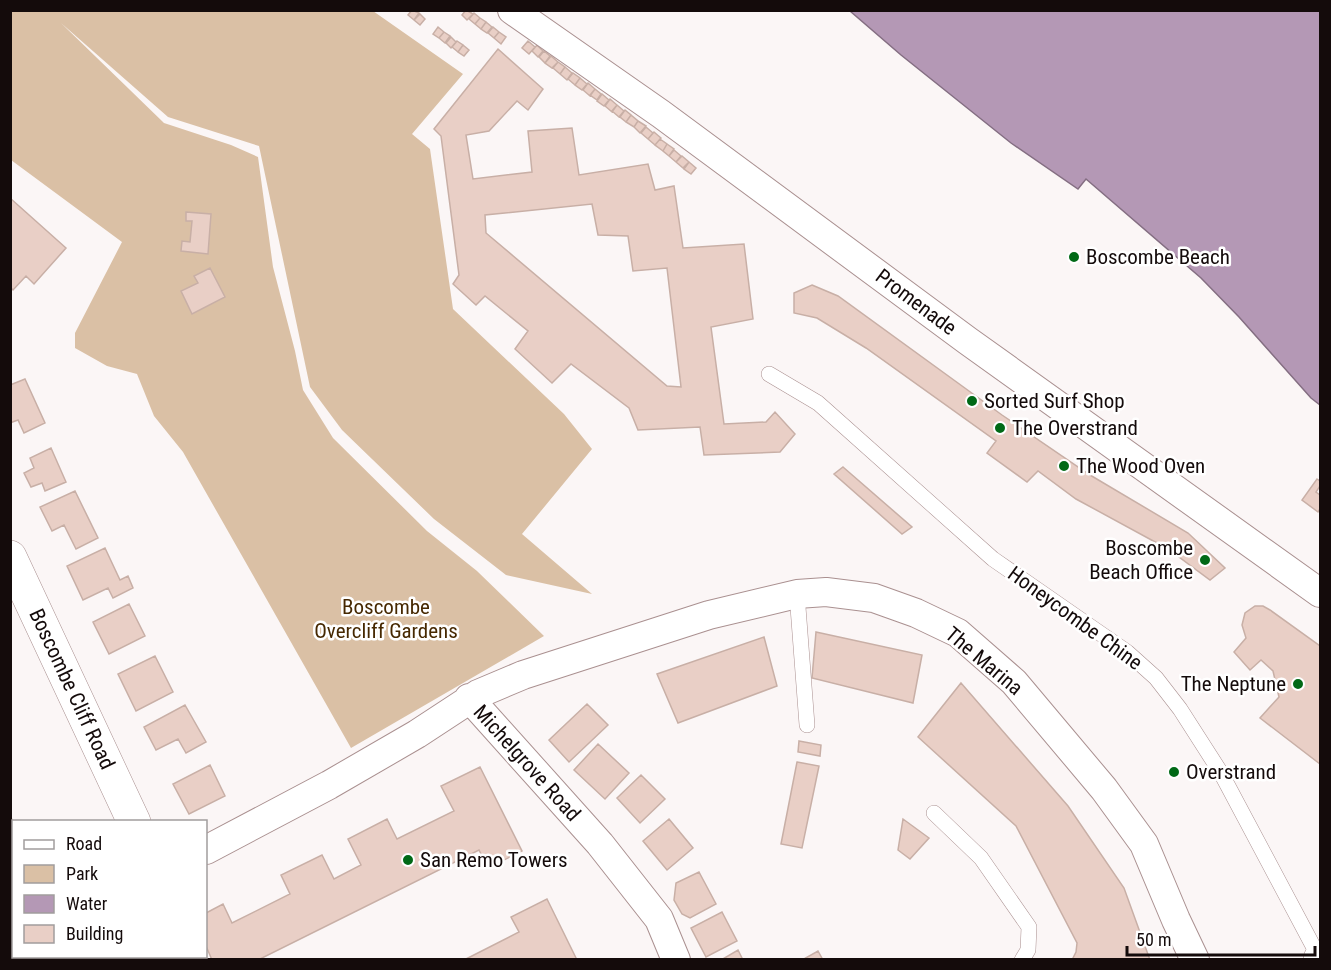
<svg xmlns="http://www.w3.org/2000/svg" width="1331" height="970" font-family="'Roboto Condensed',sans-serif">
<style>
.green{fill:#dac0a5}
.water{fill:#b498b5;stroke:#846e82;stroke-width:1.5}
.building{fill:#e9cfc6;stroke:#c8afa6;stroke-width:1.5;fill-rule:evenodd}
.lines{fill:none;stroke-linecap:round;stroke-linejoin:round}
.lane-casing{stroke:#aa9090;stroke-width:16}
.street-casing{stroke:#aa9090;stroke-width:30}
.secondary-casing{stroke:#aa9090;stroke-width:34}
.lane{stroke:#fff;stroke-width:15}
.street{stroke:#fff;stroke-width:28}
.secondary{stroke:#fff;stroke-width:33}
.poi-dot{fill:#006916;stroke:#fff;stroke-width:2}
.labels{text-anchor:middle;dominant-baseline:central;stroke-width:5;stroke-linejoin:round;paint-order:stroke}
.poi-label{font-size:21px;fill:#140b0b;stroke:#fff;text-anchor:start}
.street-label{font-size:21px;fill:#140b0b;stroke:#fff}
.park-label{font-size:21px;fill:#462801;stroke:#fff}
</style>
<rect width="100%" height="100%" fill="#fbf6f6"/>
<path class="green" d="M10,11H373L463,74L412,134L430,149L453,309L564,414L592,449L522,534L592,594L506,575L434,519L342,430L310,387L259,146L168,117L61,23L164,123L231,145L258,157L273,267L295,351L303,390L333,438L427,531L477,571L544,636L351,748L183,452L154,416L137,374L107,366L75,348V333L122,242L11,160Z"/>
<path class="water" d="M850,11H1320V405L1311,398L1239,317L1201,278L1086,179L1078,189L1011,143L901,55Z"/>
<path class="building" d="M412,10L419,13L414,20L408,15Z
M466,10L473,14L467,20L462,15Z
M474,13L480,18L475,24L469,19Z
M420,14L425,19L420,25L414,20Z
M480,18L486,22L481,29L475,24Z
M486,22L492,27L487,33L481,29Z
M438,27L444,32L439,38L433,34Z
M493,27L499,32L494,38L488,33Z
M444,32L450,36L445,43L439,38Z
M499,32L506,37L501,44L494,38Z
M451,37L456,42L451,48L446,43Z
M457,41L463,45L458,52L452,47Z
M528,41L535,47L529,54L522,48Z
M463,45L469,50L464,56L458,52Z
M537,45L543,51L538,57L532,51Z
M498,49L543,89L528,110L517,101L489,131L466,135L473,179L532,172L528,131L572,128L579,175L648,164L655,190L674,186L683,248L744,244L753,319L711,327L724,424L766,422L775,412L795,434L780,452L704,455L700,427L638,430L629,408L571,364L552,383L515,349L528,331L485,296L476,305L453,284L459,275L441,136L434,129ZM592,204L598,235L628,236L633,271L667,268L681,387L667,386L486,233L485,215Z
M544,51L550,56L545,63L539,57Z
M551,56L558,62L552,68L545,63Z
M558,62L565,67L560,74L553,68Z
M565,67L572,73L567,80L560,74Z
M573,73L580,78L575,85L568,79Z
M580,78L587,84L582,90L575,85Z
M588,83L595,89L590,96L583,90Z
M595,89L601,94L597,100L590,95Z
M602,94L609,100L604,106L597,101Z
M610,99L617,105L612,112L605,106Z
M617,105L624,111L619,117L612,111Z
M625,110L631,115L626,122L620,117Z
M631,115L638,121L634,127L626,122Z
M638,121L646,126L640,133L634,127Z
M646,127L653,133L648,139L641,133Z
M654,132L661,138L655,145L648,139Z
M660,139L667,144L663,151L655,145Z
M667,144L674,149L669,156L663,151Z
M674,150L681,156L676,162L669,156Z
M682,156L689,162L683,168L676,162Z
M689,162L696,168L691,174L684,169Z
M10,198L66,248L34,284L26,276L13,290L10,287Z
M186,212L211,214L208,254L181,251L182,241L190,242L192,221H186Z
M210,268L225,297L192,314L181,291L198,283L194,276Z
M812,285L838,296L1002,415L1090,475L1188,533L1225,568L1210,580L1168,549L1076,499L1038,471L1027,482L987,453L996,441L866,348L817,318L794,313V293Z
M25,379L45,423L24,433L18,420L10,423V385Z
M51,448L66,482L45,491L42,483L31,487L24,473L34,468L30,458Z
M843,467L912,527L902,534L834,474Z
M1317,479L1320,481V486L1316,492L1320,495V509L1318,512L1302,500Z
M75,491L98,538L76,549L64,525L52,531L40,507Z
M105,548L120,580L128,576L133,588L113,598L108,588L83,600L67,566Z
M129,604L145,636L109,654L93,622Z
M1255,606H1263L1270,610L1320,646V764L1260,718L1279,697L1273,671L1261,660L1250,670L1234,652L1246,638L1242,625L1245,613Z
M816,632L922,655L913,703L812,678Z
M764,637L777,686L678,723L657,674Z
M155,656L173,692L136,711L118,674Z
M961,683L1068,806L1124,888L1150,960H1072L1076,952L1077,943L1016,826L918,737Z
M587,704L608,725L569,762L549,740Z
M185,705L206,742L186,753L178,739L156,750L144,727Z
M799,741L821,745L820,756L798,752Z
M598,744L629,773L605,799L574,770Z
M797,762L819,766L802,848L781,844Z
M210,765L225,796L189,814L173,784Z
M480,767L522,851L488,868L479,850L258,960H212L206,946V913L223,904L232,923L290,894L281,875L322,855L334,879L361,865L348,839L387,819L397,839L454,811L441,786Z
M641,775L665,799L640,823L617,798Z
M10,817L14,822V893L10,896Z
M669,819L693,848L667,870L643,841Z
M903,819L929,838L910,859L898,850Z
M699,872L716,904L690,918L682,914L674,900L676,883Z
M547,899L577,960H464L519,932L511,917Z
M722,912L737,941L706,957L691,928Z
M738,950L743,960H721Z
M818,951L823,960H802Z"/>
<g class="lines">
<g class="lane-casing">
<path id="lane" d="M769,374L818,403L993,559L1127,652L1156,678L1180,709L1221,773L1320,959
M797,594L807,725
M934,813L981,858L1029,927L1028,950L1022,960"/>
</g>
<g class="street-casing">
<path id="street" d="M512,10L661,114L968,341L1320,593
M469,698L600,844L659,919L676,960
M206,850L329,785L417,734L478,694L523,675L709,615L797,594L826,592L874,598L916,613L958,633L1014,682L1104,789L1144,844L1176,920L1195,960"/>
</g>
<g class="secondary-casing">
<path id="secondary" d="M10,557L134,822
M41,960L44,956
M1320,960V959"/>
</g>
<use href="#lane" class="lane"/>
<use href="#street" class="street"/>
<use href="#secondary" class="secondary"/>
</g>
<g class="poi-dot">
<circle cx="1074" cy="257" r="6"/>
<circle cx="972" cy="401" r="6"/>
<circle cx="1000" cy="428" r="6"/>
<circle cx="1064" cy="466" r="6"/>
<circle cx="1205" cy="560" r="6"/>
<circle cx="1298" cy="684" r="6"/>
<circle cx="1174" cy="772" r="6"/>
<circle cx="408" cy="860" r="6"/>
</g>
<g class="labels">
<g class="poi-label">
<text x="1086" y="257">Boscombe Beach</text>
<text x="984" y="401">Sorted Surf Shop</text>
<text x="1012" y="428">The Overstrand</text>
<text x="1076" y="466">The Wood Oven</text>
<text x="1193" y="548" text-anchor="end">Boscombe<tspan x="1193" dy="24">Beach Office</tspan></text>
<text x="1286" y="684" text-anchor="end">The Neptune</text>
<text x="1186" y="772">Overstrand</text>
<text x="420" y="860">San Remo Towers</text>
</g>
<g class="street-label">
<text transform="translate(916 302) rotate(37)">Promenade</text>
<text transform="translate(1075 618) rotate(36)">Honeycombe Chine</text>
<text transform="translate(984 661) rotate(40)">The Marina</text>
<text transform="translate(72 689) rotate(65)">Boscombe Cliff Road</text>
<text transform="translate(527 763) rotate(48)">Michelgrove Road</text>
</g>
<g class="park-label">
<text x="386" y="607">Boscombe<tspan x="386" dy="24">Overcliff Gardens</tspan></text>
</g>
</g>
<rect width="1331" height="970" fill="none" stroke="#140b0b" stroke-width="24"/>
<rect x="12" y="820" width="195" height="138" fill="#ffffff" stroke="#a19d9d" stroke-width="1.5"/>
<rect x="24" y="840" width="30" height="9" fill="#ffffff" stroke="#a19d9d" stroke-width="1.5"/>
<text x="66" y="850" font-size="18" fill="#140b0b">Road</text>
<rect x="24" y="865" width="30" height="18" fill="#dac0a5" stroke="#a19d9d" stroke-width="1.5"/>
<text x="66" y="880" font-size="18" fill="#140b0b">Park</text>
<rect x="24" y="895" width="30" height="18" fill="#b498b5" stroke="#a19d9d" stroke-width="1.5"/>
<text x="66" y="910" font-size="18" fill="#140b0b">Water</text>
<rect x="24" y="925" width="30" height="18" fill="#e9cfc6" stroke="#a19d9d" stroke-width="1.5"/>
<text x="66" y="940" font-size="18" fill="#140b0b">Building</text>
<path d="M1127 946v9h188v-9" fill="none" stroke="#140b0b" stroke-width="3"/>
<text x="1136" y="946" font-size="18" fill="#140b0b" stroke="#ffffff" stroke-width="4.5" paint-order="stroke">50 m</text>
</svg>
